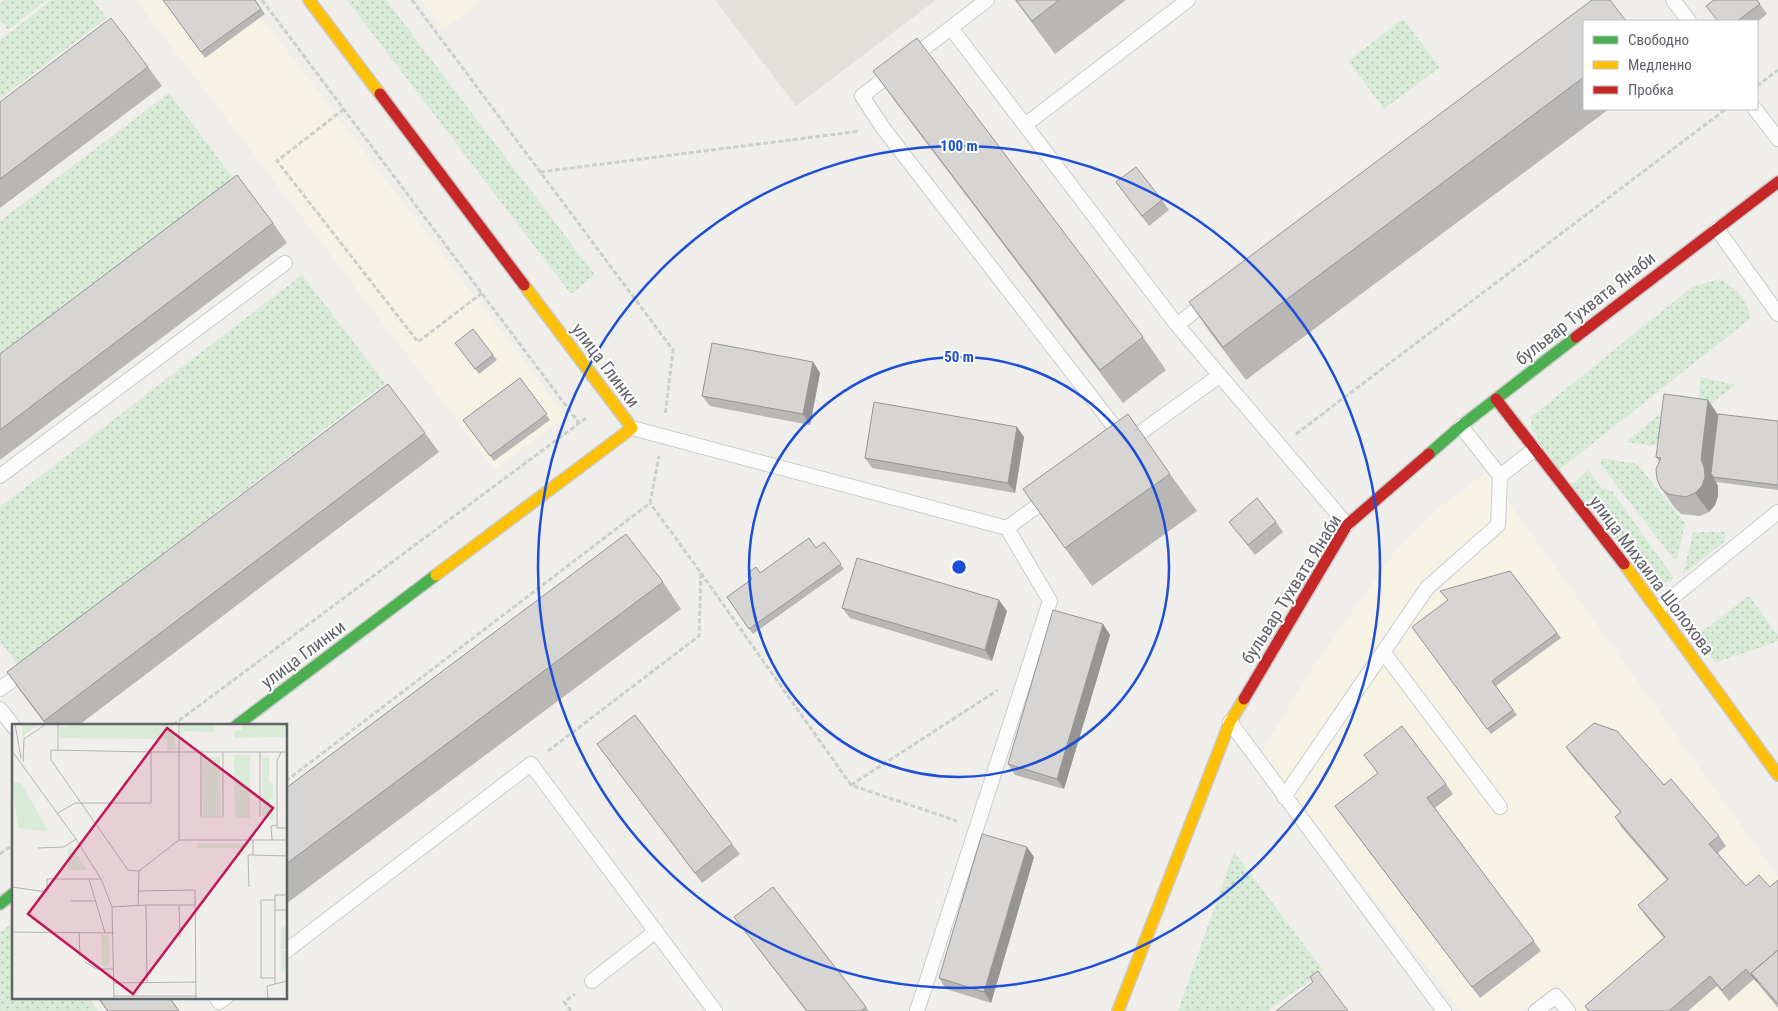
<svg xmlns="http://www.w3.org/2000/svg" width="1778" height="1011" font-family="'Roboto Condensed',sans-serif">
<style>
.commercial{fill:#f7f3e4}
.education{fill:#e2e0da}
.grass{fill:url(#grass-dots)}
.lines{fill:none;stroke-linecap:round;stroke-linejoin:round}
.lane-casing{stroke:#cbcccc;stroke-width:16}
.fast-casing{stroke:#cacacb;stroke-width:14}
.slow-casing{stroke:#cacacb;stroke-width:14}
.jam-casing{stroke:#cacacb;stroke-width:14}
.path{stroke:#cacfcc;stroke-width:3;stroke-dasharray:5 2.5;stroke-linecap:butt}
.lane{stroke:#fdfcfc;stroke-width:14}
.fast{stroke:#4caf50;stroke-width:11}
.slow{stroke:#ffc107;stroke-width:11}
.jam{stroke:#c62828;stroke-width:11}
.wall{fill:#b8b7b5}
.shaded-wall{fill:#969594}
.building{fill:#d6d5d3;stroke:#969594}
.ring{fill:none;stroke:#1d4ed8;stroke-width:2.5}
.labels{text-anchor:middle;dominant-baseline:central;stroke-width:4;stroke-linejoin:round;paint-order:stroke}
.street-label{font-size:18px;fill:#5f6368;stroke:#fff}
.inset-road{fill:none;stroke:#b1b2b2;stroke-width:1}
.view{fill:#c2185b;fill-opacity:0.15;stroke:#c2185b;stroke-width:2.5}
.inset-edge{fill:none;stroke:#5f6368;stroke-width:2.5}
.centre{fill:#1d4ed8;stroke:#fff;stroke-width:2.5}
.ring-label{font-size:15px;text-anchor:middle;font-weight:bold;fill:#1d4ed8;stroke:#fff;stroke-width:4;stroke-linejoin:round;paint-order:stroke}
</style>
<defs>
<pattern id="grass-dots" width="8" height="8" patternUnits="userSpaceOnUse" patternTransform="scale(1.25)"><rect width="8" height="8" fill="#d8ebd6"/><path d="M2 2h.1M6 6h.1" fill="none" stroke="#b2c2b1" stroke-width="1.8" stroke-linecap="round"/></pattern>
</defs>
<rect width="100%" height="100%" fill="#efeeea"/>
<path class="commercial" d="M136,0H248L566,416L495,470Z
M421,0H483L443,30Z
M1487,472L1778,877V1011H1575L1558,983L1522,1011H1461L1261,753L1313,667L1394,553L1439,508Z"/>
<path class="education" d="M715,0H936L796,106Z"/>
<path class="grass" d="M5,0H46L8,30L0,19V4Z
M52,0H93L107,18L0,99V40Z
M347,0H386L595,275L571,294Z
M1403,19L1440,67L1384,109L1348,61Z
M169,93L240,187L0,369V221Z
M302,275L385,383L18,665L0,641V507Z
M1719,279C1740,291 1744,296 1751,318L1559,470L1531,428V417L1692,287Z
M1700,377L1736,385L1698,413Z
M1683,394L1682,423L1653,446L1626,442Z
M1602,458L1637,464L1685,523L1677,559H1674L1600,464Z
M1588,470L1602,489L1612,491L1674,578L1669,582L1652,584L1571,485Z
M1693,532H1726L1724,542L1683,574Z
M1749,596L1778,635V641L1715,663L1696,636Z
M1234,852L1323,970L1268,1011H1178Z
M14,922V997H88L98,1011H0V933Z"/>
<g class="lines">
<g class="lane-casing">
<path id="lane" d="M987,0L862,96L883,128L1123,438
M1673,0L1689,21
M951,28L1177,325
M1755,109L1778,139
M1025,125L1188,0
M1717,229L1778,314
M1209,300L1177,325L1347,525
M1461,426L1500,476
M632,428L1007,528L1051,496
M1126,443L1219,376
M0,476L285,263
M1658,609L1778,512
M1384,653L1500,807
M0,689L26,670
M0,709L14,727
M1230,722L1444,1011
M1284,797L1427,588L1498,525L1500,476L1535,449
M286,951L531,764L715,1011
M592,981L656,931
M216,997L219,1002L226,997
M917,1011L1050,601L1007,528
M1536,1011L1556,996L1568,1011"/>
</g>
<g class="fast-casing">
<path id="fast" d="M1429,454L1461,426L1576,337
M237,725L436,575
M0,904L14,893"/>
</g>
<g class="slow-casing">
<path id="slow" d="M309,0L380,94
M1624,564L1778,775
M436,575L632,428L524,285
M1118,1011L1230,722L1244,699"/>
</g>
<g class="jam-casing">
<path id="jam" d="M380,94L524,285
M1576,337L1778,182
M1496,399L1624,564
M1244,699L1347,525L1429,454"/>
</g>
<path class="path" d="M262,0L579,423
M412,0L673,350L665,415
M1757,86L1778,70
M344,109L277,161L418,342L482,293
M540,172L860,131
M1296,434L1726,109
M701,573L851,785L957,821
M173,725L586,418
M548,751L699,636L701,573L650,503
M286,781L650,503L659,456
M851,785L998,690
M0,854L14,844
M571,1011L564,1002L575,994"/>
<use href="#lane" class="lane"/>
<use href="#fast" class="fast"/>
<use href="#slow" class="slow"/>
<use href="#jam" class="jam"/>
</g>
<path class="wall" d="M163,0H255L265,14L205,58Z
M1015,0H1126L1055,54Z
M1757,0L1767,14L1757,22V21H1718L1706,6Z
M1584,21V109H1609L1246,380L1212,335L1189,302Z
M148,67L162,86L0,208V102Z
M873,71L1143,337L1166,370L1123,403L897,104Z
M1116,182L1162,200L1169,210L1149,226Z
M273,223L287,243L0,460V354Z
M459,348L493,355L497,360L479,374Z
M813,362L820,373L810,425L710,406L702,396Z
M520,378L550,420L494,461L463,420Z
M1718,414L1778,421V490L1716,482L1718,486V496L1715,505L1709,512L1700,516L1681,514L1674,507L1661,488L1659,462L1656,457Z
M1017,427L1024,437L1015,493L872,468L865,458Z
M425,433L439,452L79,725H46L21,692L7,672Z
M1170,474L1197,511L1092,586L1023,489Z
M1229,522H1276L1283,532L1255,555Z
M824,542L844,569L753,634L727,597L760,573L816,548Z
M1510,571L1561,638L1496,686L1517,715L1491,734L1412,627Z
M663,582L681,609L286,904V788Z
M842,608L1007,611L992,661L850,618Z
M1103,624L1110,635L1064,789L1015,775L1008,764Z
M597,744L732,844L740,854L702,883Z
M1566,747L1664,785L1719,836L1726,846L1718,853L1746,886L1770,887L1778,880V1008L1754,979L1729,1001L1717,986L1688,1011H1588L1585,1006L1664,938L1645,915L1638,905L1667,880L1622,828L1615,817L1620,812L1573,757Z
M1364,755L1446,784L1453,794L1435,808L1541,951L1480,998L1335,806L1378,773Z
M1034,857L991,1003L946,989L939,978Z
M734,917L866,1007L869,1011H806Z
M97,997H169L179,1011H107Z"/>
<path class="shaded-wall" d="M813,362L820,373L810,425L803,414Z
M1708,400L1721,419L1714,478L1713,477L1718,486V496L1715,505L1709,512L1695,493L1701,459Z
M1017,427L1024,437L1015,493L1008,483Z
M999,600L1007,611L992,661L985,650Z
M1103,624L1110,635L1064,789L1057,779Z
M1027,847L1034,857L991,1003L984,992Z"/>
<path class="building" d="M163,0H255L261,9L201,52Z
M1016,0H1059L1032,21Z
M1592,0H1610L1626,21H1584V77L1223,347L1189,302Z
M1714,0H1757L1760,4L1737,21H1718L1706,6Z
M111,18L148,67L0,179V102Z
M917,38L1143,337L1100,370L873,71Z
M1136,167L1162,200L1142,216L1116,182Z
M237,175L273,223L0,430V354Z
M473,329L493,355L475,369L455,343Z
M712,343L813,362L803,414L702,396Z
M520,378L547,414L490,456L463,420Z
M388,384L425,433L44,721L7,672Z
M1664,394L1708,400L1701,459L1704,467L1705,477L1702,486L1695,493L1686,497L1668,494L1661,488L1657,479L1656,469L1661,458L1656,457Z
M874,402L1017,427L1008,483L865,458Z
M1128,414L1170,474L1065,548L1023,489Z
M1718,414L1778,421V485L1713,477L1711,473Z
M1257,498L1276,522L1248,545L1229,522Z
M626,534L663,582L286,864V788Z
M809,538L816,548L824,542L841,564L749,629L727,597L752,579L748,573L756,567L760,573Z
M857,558L999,600L985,650L842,608Z
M1510,571L1557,633L1492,681L1513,710L1487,729L1412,627L1448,600L1440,591Z
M1053,610L1103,624L1057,779L1008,764Z
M635,715L732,844L695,873L597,744Z
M1594,723L1617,731L1664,785L1671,779L1719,836L1709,844L1746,886L1759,875L1770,887L1778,880V950L1751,973L1757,982L1746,969L1722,990L1710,976L1669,1011H1589L1585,1006L1665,937L1638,905L1668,879L1615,817L1621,812L1566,747Z
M1402,726L1446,784L1427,798L1534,941L1472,987L1335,806L1378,773L1364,755Z
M982,834L1027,847L984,992L939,978Z
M773,887L866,1007L861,1011H807L734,917Z
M1778,950V1004L1751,973Z
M1318,971L1348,1011H1276L1313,982L1310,977Z
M98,997H169L179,1011H108Z"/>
<g class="ring">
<circle cx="959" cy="567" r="210"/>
<circle cx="959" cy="567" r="421"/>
</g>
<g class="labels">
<g class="street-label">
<text transform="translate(1585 308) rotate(-38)">бульвар Тухвата Янаби</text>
<text transform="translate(606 365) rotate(53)">улица Глинки</text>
<text transform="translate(1652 575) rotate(53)">улица Михаила Шолохова</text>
<text transform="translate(1291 589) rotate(-58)">бульвар Тухвата Янаби</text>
<text transform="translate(303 654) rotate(-37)">улица Глинки</text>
</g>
</g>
<g transform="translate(12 724)">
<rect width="275" height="275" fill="#efeeea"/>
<path d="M11,0H26L10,13ZM57,0H160L164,25L155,26V15L47,14V3H57ZM170,0H203V8L172,7L168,15ZM228,0H275V13L222,14V8L231,6ZM222,31H238V94H223ZM190,33H208L209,94H191ZM251,33H257V58L261,60V75L257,76V82H261V98L257,93L251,94ZM185,120H236L237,124H185ZM60,122L75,146H56V125ZM275,195V225H269V204L274,202ZM89,210L97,212L98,238L94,242H90ZM269,226L275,227V246L269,249Z" fill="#d8ebd6"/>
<path d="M0,59H9L37,108L6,104Z" fill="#d8ebd6"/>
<path class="inset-road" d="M3,0L9,34M46,0V26M167,0V116H275M0,27L64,115L89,155L100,183L102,275M189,28V93M248,28V93M269,28L265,37V104H275M11,38L12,15L34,0M46,89L63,79H139V28H275M211,93V28M241,116V131L275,132M260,116L259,102L265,101M26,124L52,123L64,115M127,147L116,146L39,36V26L139,28M77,155L93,209M0,163L35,168V155H89M237,163L236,131H241M126,167L183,166L184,275M263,176V171H275M59,177H84M134,181H183M167,181L168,213M126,182L127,147L167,116M100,183L134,181L135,259M0,208L102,209M67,209L68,232M73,238L85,245H102M263,254H249V176H263V186M102,259L184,258M263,260V186H275M102,272H184M256,275L255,262L275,257"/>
<path class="view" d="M155,4L261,84L121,270L16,190Z"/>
<rect width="275" height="275" class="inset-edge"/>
</g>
<circle cx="959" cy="567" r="8" class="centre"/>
<g class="ring-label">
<text x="959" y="151">100 m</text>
<text x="959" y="362">50 m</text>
</g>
<rect x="1583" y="20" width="175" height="90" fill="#ffffff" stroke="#bfc1c3"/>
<rect x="1593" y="36" width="25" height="8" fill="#4caf50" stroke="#bfc1c3"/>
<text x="1628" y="45" font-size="15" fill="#5f6368">Свободно</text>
<rect x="1593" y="61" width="25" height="8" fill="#ffc107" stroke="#bfc1c3"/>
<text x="1628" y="70" font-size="15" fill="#5f6368">Медленно</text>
<rect x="1593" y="86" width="25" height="8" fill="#c62828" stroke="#bfc1c3"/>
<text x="1628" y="95" font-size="15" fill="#5f6368">Пробка</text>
</svg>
